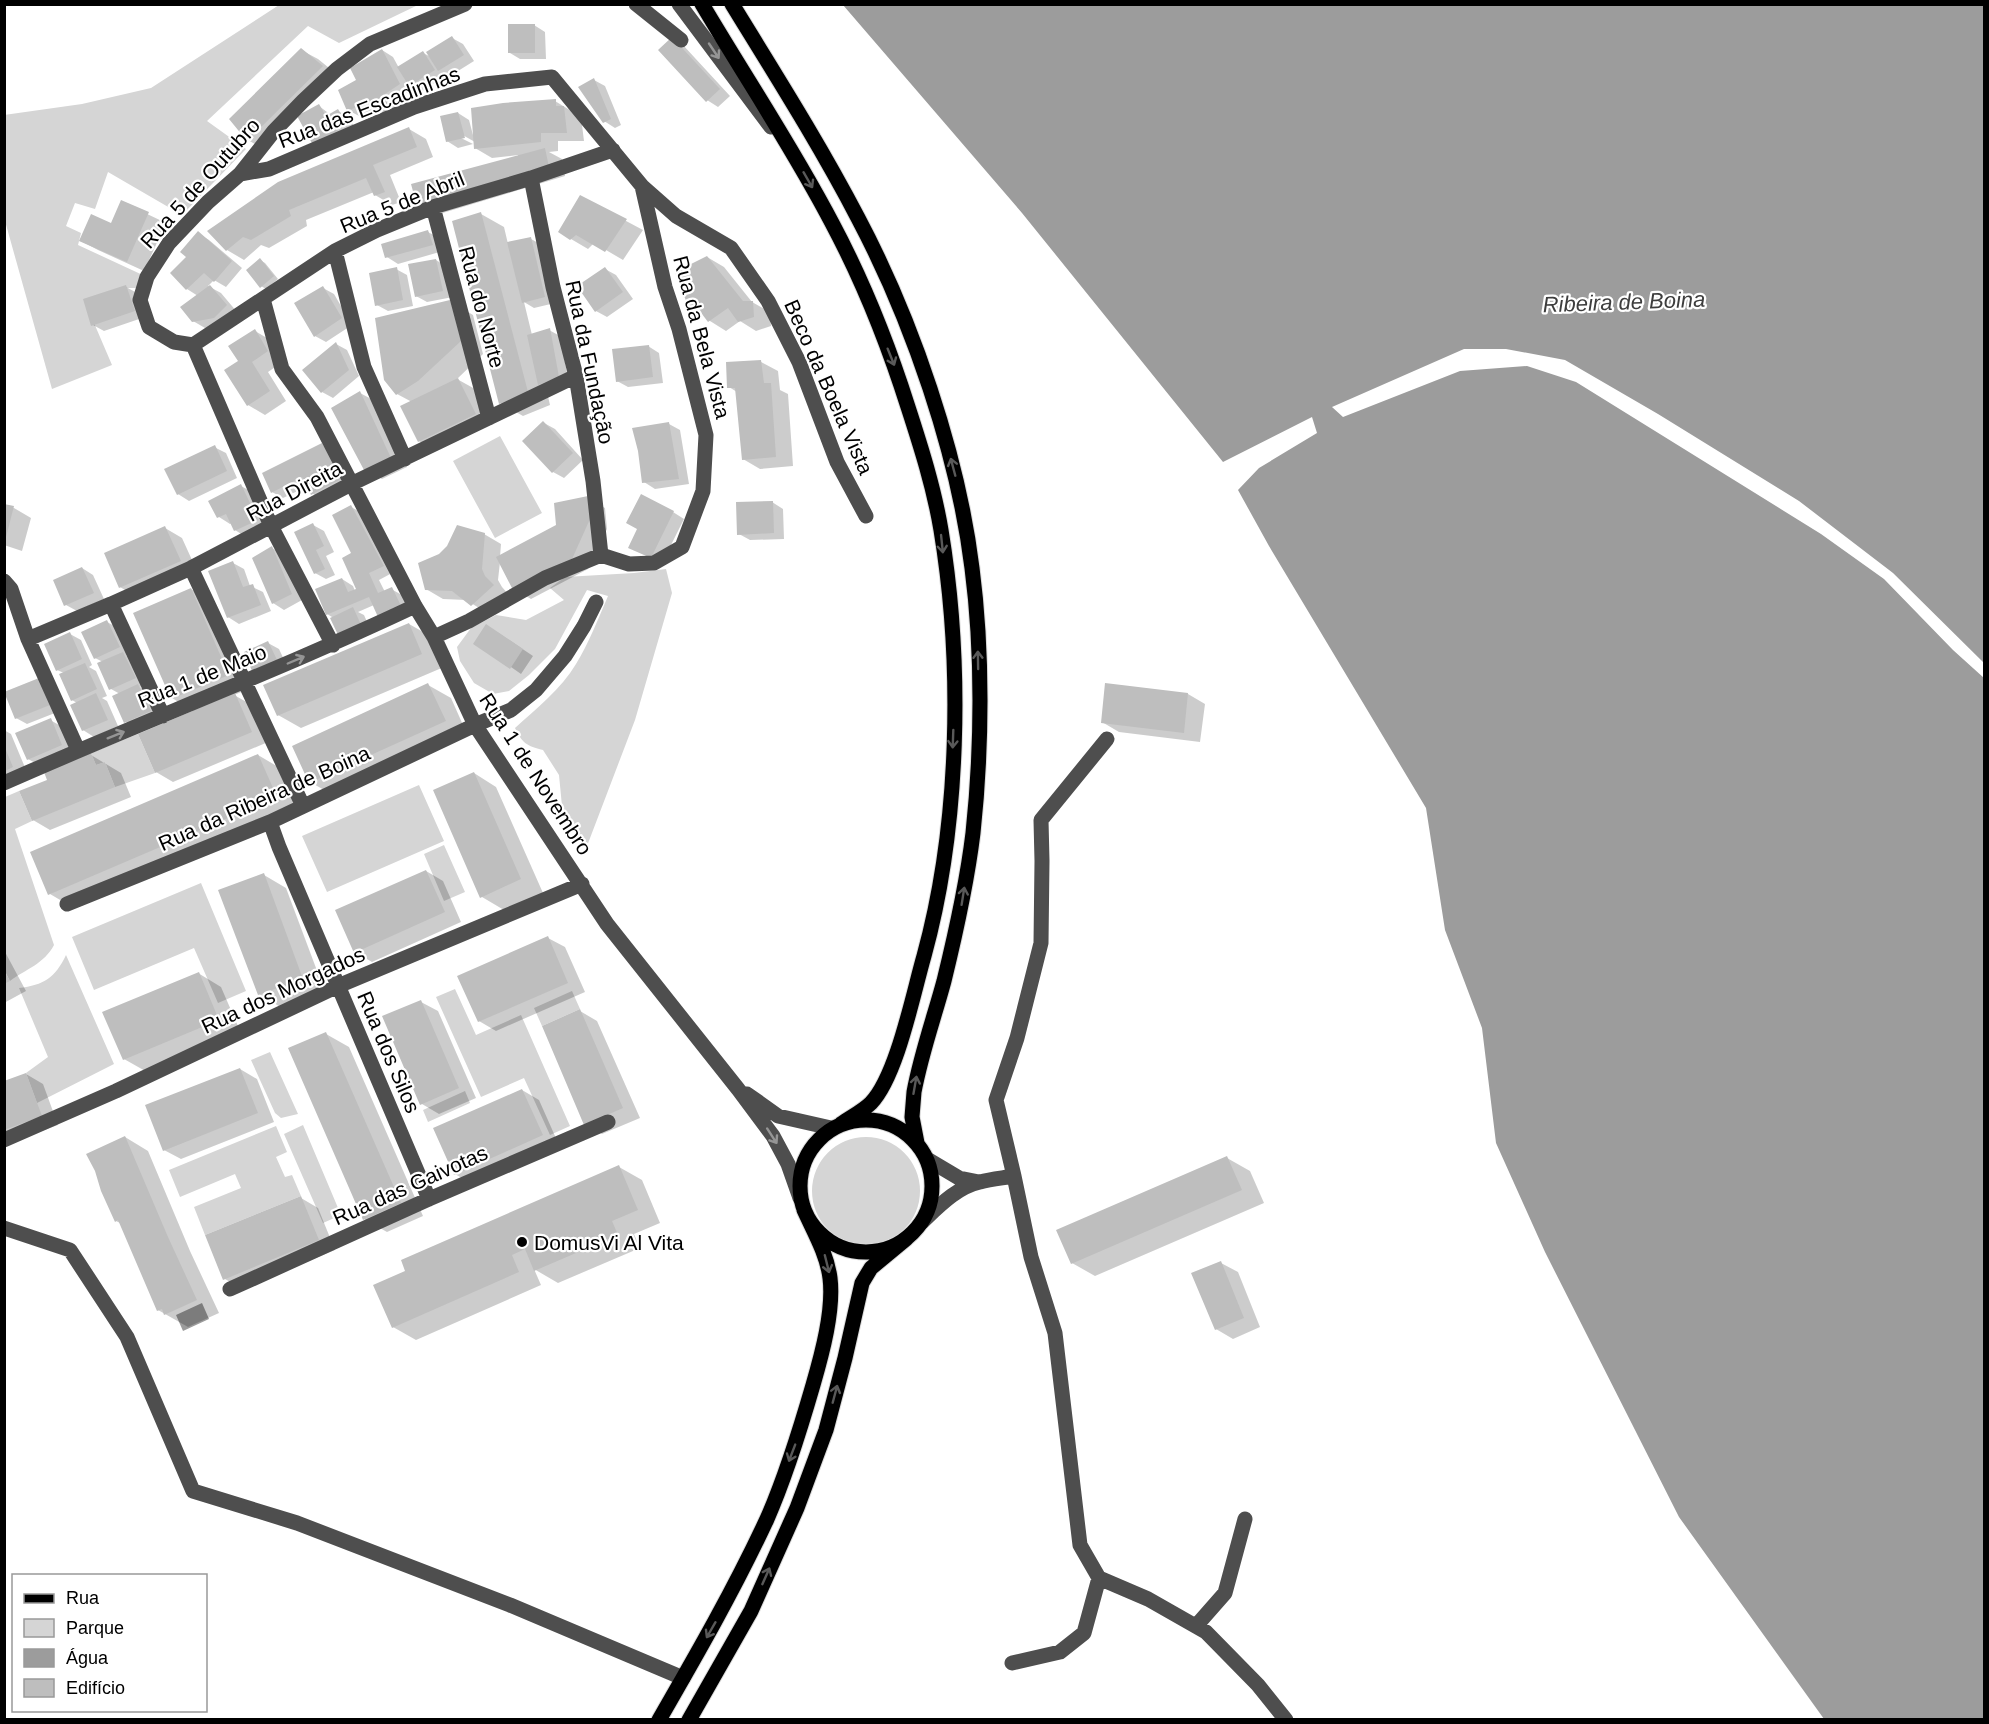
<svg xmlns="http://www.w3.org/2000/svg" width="1989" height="1724" font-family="Arial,sans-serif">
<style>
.green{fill:#d5d5d5}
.water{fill:#9c9c9c}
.shadow{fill:#0003}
.building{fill:#bebebe}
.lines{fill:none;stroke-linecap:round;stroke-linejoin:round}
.major-casing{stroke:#dbdbdb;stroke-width:17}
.minor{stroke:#4e4e4e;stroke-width:15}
.major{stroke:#000;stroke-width:15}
.oneway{stroke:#959595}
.oneway2{stroke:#595959}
.poi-dot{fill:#000;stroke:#fff;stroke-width:2}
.labels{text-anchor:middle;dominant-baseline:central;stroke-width:4.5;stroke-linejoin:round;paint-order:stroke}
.street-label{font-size:21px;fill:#000;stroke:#fff}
.poi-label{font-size:21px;fill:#000;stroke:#fff;text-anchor:start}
.water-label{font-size:22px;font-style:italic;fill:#3d3d3d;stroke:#fff}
</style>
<rect width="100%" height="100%" fill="#fff"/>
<path class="green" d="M279,5H418L339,43L308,26L207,121L246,149L182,215L108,172L95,209L75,203L66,226L81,233L78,245L147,277L136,288H121L85,302L112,365L52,389L5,221L4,115L82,104L151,88Z
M500,436L542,513L495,538L453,461Z
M666,569L672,593L635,720L587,846L562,806L559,775L543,750C527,746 522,743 515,728C536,709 561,689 576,664C589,643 598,619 608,596L587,590L555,649L529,675L509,691L493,694L474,683L460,661L457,647L471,628L496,615L526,620L564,600L550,588L565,577L634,573Z
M138,734L155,773L115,787L105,762L96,765L91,753Z
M419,785L444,841L327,892L302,836Z
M19,791L32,821L15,829L54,945C44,964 26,969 10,981L5,971V797Z
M444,845L465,892L444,901L424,854Z
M201,883L246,991L218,1003L194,948L94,990L72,937Z
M66,955L114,1064L37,1103L26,1073L48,1057L19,988C44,985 55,978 66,955Z
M455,989L476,1035L521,1015L570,1126L550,1135L524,1078L481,1097L436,997Z
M572,991L580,1009L542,1026L534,1008Z
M270,1052L298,1114L281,1118L275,1113L251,1060Z
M465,1091L470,1103L428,1122L423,1110Z
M303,1125L341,1215L323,1223L284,1134Z
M276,1126L287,1152L276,1157L285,1177L292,1175L301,1196L205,1235L194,1207L241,1188L235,1174L180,1197L169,1170Z
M812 1191a54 54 0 1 1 108 0a54 54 0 1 1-108 0Z"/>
<path class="water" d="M843,5H1984V663L1893,573L1799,501L1658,414L1565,360L1506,349H1464L1332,407L1343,417L1460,371L1527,366L1576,382L1821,534L1884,579L1953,650L1984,678V1719H1824L1679,1517L1545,1252L1496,1143L1482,1028L1445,930L1426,808L1269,546L1238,490L1259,468L1317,433L1312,417L1223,462L1022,213Z
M202,1303L209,1319L183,1331L176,1315Z"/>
<path class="shadow" d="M534,25L545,32L546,59H520L510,53Z
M452,38L463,44L474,61L450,76L443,72L445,76L421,92L407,83L410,90L395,101L399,111L384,119L372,111L359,116L348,110L358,81L382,50L393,57L399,68L423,53L431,57Z
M683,45L730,96L718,107L707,100L660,50Z
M301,50L318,59L339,76L299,115L319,106L331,115L338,111L349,117L357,131L325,150L298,116L265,150L248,140Z
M594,80L605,86L621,125L615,128L604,121Z
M555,101L581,117L584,141H558V151L549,152L562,159L565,176L436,215L518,157V155L492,158L475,148V142L459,133L457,136L473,144L458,148L447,141L458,113L469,120L473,135Z
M409,129L426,139L433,157L390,175L401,202L392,205L375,195L374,192L306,220L307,226L269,248L261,245L244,260L227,250L210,232Z
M581,197L643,230L623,260L594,243L588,249L571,239Z
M122,202L166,223L144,271L98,250L81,241L111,225Z
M481,214L504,227L508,244L531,239L542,245L555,303L534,308L524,302L532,335L549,330L560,336L569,383L546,388L550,405L523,416L500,403Z
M428,232L439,238L443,251L398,264L387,257Z
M198,233L209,240L242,268L226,287L214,280L208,286L221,293L237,312L225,324L205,328L193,321L198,296L187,289L188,257Z
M707,257L724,267L752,302L770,312L771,326L756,331L740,321L726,331L710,321L703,313L689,305Z
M260,260L265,263L278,279L266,289L261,286Z
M436,260L447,267L453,297L427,302L416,296Z
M396,269L407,275L413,306L388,311L377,305Z
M605,269L616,275L633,299L607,317L596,311Z
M126,287L137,293L145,317L104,331L93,325Z
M323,288L334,294L352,325L326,342L315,336Z
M450,301L473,315L483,354L457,379L475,389L492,423L436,451L419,441L412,402L397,394Z
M255,331L272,341L284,361L268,372L286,401L265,415L248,405L240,362Z
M336,344L347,350L359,376L333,398L322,392Z
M648,346L659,353L663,383L628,387L617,381Z
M761,362L778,371L780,390L788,394L793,466L760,469L743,459L737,392L729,387Z
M360,393L377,402L407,467L382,479L365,469Z
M544,423L555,429L583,460L564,478L553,472Z
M669,424L680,430L689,484L655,489L644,482Z
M322,445L333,451L351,485L324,500L313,494L308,486L283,498L272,492Z
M214,447L226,453L237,478L189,501L178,494Z
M241,486L252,492L268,526L246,537L235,530L232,523L230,524L219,517Z
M588,498L605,508L607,529L588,569L531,599L514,589L500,562L498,580L502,587L509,595L489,614L466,600L443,599L426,589L484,534L501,544L500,557L558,526Z
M772,502L783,509L784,539L750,540L739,534Z
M4,505L14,508L31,518L22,551L4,545Z
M351,507L362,513L394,572L379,580L385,592L391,589L402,595L411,613L374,605L358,612L364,615L372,633L340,636L332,617L327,614L342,579L353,586L355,591L358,590L354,553Z
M673,512L684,519L662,563L641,553L638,529Z
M313,525L324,531L334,552L326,556L335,575L326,579L315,573Z
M165,528L182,538L197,571L137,597L120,587Z
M272,548L283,554L302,600L284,610L273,603Z
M233,563L244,569L250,586L263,592L271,611L239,624L228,617Z
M82,568L93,575L104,599L77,611L66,605Z
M191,589L214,603L251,688L234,695L252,705L268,742L173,782L156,772L195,712L172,698Z
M107,622L118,628L130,653L126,655L134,660L146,684L140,687L149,692L161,717L137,728L126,722L120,694L111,689L103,662L95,658Z
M409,624L432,637L444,667L301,728L278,715Z
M497,632L533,656L521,674L511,667Z
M70,634L81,640L92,665L89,667L96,671L107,696L102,698L107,701L118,726L94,737L83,730L77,703L72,700L64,673L57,670Z
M268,643L279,649L287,666L264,676Z
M39,679L60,711L27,724L16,718Z
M428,685L451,698L467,734L333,795L310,782Z
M1107,685L1188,694L1205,704L1200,742L1119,732L1102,722Z
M50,720L61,726L72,751L39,765L28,759Z
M4,730L11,734L29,777L4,787Z
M91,755L121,773L131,797L50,830L33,820L49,781Z
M258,755L280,768L298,810L72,907L50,894Z
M474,773L496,787L543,893L504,910L482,897Z
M426,871L443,881L461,922L372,962L355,952Z
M264,875L286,888L325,992L282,1008L259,994Z
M548,938L565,947L585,992L496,1031L479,1021Z
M4,950L26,991L4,1003Z
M198,973L221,987L241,1033L147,1072L124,1059Z
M421,1002L438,1011L476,1098L439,1114L422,1104Z
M580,1011L597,1021L640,1118L602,1134L585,1124Z
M326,1034L349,1047L423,1216L387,1232L364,1219Z
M240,1069L257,1079L274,1122L181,1159L164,1150Z
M26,1074L43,1084L58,1125L4,1145V1082Z
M522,1090L539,1100L559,1145L472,1184L455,1174Z
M125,1137L148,1151L190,1251L219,1313L188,1327L158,1310L122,1224L116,1221Z
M1227,1158L1250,1171L1264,1203L1095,1276L1072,1263Z
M619,1167L642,1180L660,1223L634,1234L640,1248L558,1283L534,1269L541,1285L416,1340L393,1327Z
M301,1198L318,1208L335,1250L242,1289L225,1279Z
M1221,1263L1238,1272L1260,1327L1233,1339L1216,1329Z"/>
<path class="building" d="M508,24H535V53H508Z
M452,36L464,55L438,71L426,52Z
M672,37L720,89L706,102L658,50Z
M301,48L323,66L247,141L229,119Z
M382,49L400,84L385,94L389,105L372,114L367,103L347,111L338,90L356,80L350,68Z
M423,51L435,70L409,86L397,67Z
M594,78L611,119L603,123L578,87Z
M556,99V106H564L567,133H541V142L474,149L471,108L503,103Z
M319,104L326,116L338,109L347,125L313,145L297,116Z
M458,112L465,138L446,142L440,116Z
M409,127L417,147L373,165L385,192L374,196L366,178L289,210L291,216L251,240L243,237L226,251L207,231L278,182Z
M545,148L549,167L417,206L411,184Z
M580,195L627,219L605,252L576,235L570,240L558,232Z
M121,200L149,212L127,262L79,241L91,214L111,223Z
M481,212L528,392L499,404L452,221Z
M428,230L433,245L385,258L381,244Z
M198,231L232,261L214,282L204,273L186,290L170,273L186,257L180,252Z
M531,237L545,297L522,303L507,242Z
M707,256L743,301H753L754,317L738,322L728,308L708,322L693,302L688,306L675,272Z
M260,258L274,276L260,288L246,270Z
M436,259L443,291L415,297L408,264Z
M397,267L403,300L375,306L369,273Z
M605,267L623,292L595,312L577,286Z
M126,285L135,311L91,326L83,299Z
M210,285L227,305L214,318L192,322L180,307Z
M323,286L342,318L314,337L294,303Z
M450,300L461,341L418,381L396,395L384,380L375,318Z
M550,328L559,377L538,385L527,335Z
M255,329L268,351L252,362L270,391L247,406L224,370L238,361L228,346Z
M336,342L349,370L321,393L302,370Z
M649,345L653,377L616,382L612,349Z
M761,360L764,383H771L776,457L742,460L735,388H727L726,362Z
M458,378L476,414L418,442L400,406Z
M360,391L391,458L364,470L331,408Z
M543,421L573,453L552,473L522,441Z
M669,422L679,479L642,483L638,451L632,428Z
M322,443L341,479L311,495L302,477L271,493L262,473Z
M215,445L227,471L177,495L164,469Z
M241,484L258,520L234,531L226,514L217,518L208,501Z
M641,494L674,511L651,558L628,548L637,529L626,523Z
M588,496L590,519L572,559L513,590L496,557L556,525L554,503Z
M773,501L774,533L737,535L736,502Z
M4,504L14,506L5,541H4Z
M351,505L384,566L369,573L378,593L392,587L401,606L378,617L369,597L326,615L315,589L342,578L348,592L356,589L342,558L351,553L332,515Z
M313,523L324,546L316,550L325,569L314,574L294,532Z
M457,525L485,533L482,569L485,576L494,585L471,606L452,591L425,590L418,563L439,554L447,546Z
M165,526L181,561L119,588L104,553Z
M272,546L292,594L272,604L252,558Z
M233,561L243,587L253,584L261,605L227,618L208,571Z
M82,567L94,593L64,606L53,580Z
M191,588L229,675L171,699L133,613Z
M353,607L362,627L339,637L330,618Z
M107,620L120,647L94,659L81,632Z
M409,623L422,654L277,716L263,685Z
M486,624L523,649L510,669L473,644Z
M70,632L82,659L56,671L44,644Z
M268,641L277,660L252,671L244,652Z
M123,652L136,678L109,690L97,663Z
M85,663L97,689L71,701L59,674Z
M39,678L50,705L15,719L4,692Z
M428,683L446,721L309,783L292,746Z
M1105,683L1188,693L1184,733L1101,723Z
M138,684L151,711L124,723L112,696Z
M96,693L108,720L82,731L70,705Z
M235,693L252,732L155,773L138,734Z
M51,718L62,745L27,760L15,733Z
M5,748L13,767L5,771Z
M91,753L96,765L105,762L115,787L32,821L19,791L47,780L44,772Z
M258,754L277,797L48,895L30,852Z
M474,772L521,879L480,898L433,790Z
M426,870L445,912L354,953L335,910Z
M264,873L303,979L258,995L218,890Z
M548,936L568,983L478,1022L457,976Z
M4,971L10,981L4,984Z
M199,972L219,1020L123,1060L102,1012Z
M421,1000L459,1088L420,1105L382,1016Z
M580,1009L623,1108L584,1125L542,1026Z
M326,1032L401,1203L363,1220L288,1048Z
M240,1068L258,1113L163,1151L145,1105Z
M26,1073L42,1116L4,1130V1081Z
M522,1089L543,1135L454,1175L433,1128Z
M125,1136L168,1237L197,1300L164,1315L162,1309L157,1311L118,1220L115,1222L101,1191L95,1171L86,1154Z
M1227,1156L1242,1190L1071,1264L1056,1230Z
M619,1165L638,1210L612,1221L618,1235L534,1271L525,1249L512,1255L519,1272L392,1328L373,1285L405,1271L401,1260Z
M301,1196L319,1240L223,1280L205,1235Z
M1221,1261L1244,1318L1215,1330L1191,1273Z"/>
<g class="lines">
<g class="major-casing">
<path id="major" d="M702,4C745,77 793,148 832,223C863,281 888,344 908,407C921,447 934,488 941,530C963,664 960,825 924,956C913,994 897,1076 871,1103C863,1111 851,1117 841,1124
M732,4C775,74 820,145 858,218C912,320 958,454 972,568C983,652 982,749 973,833C967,883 956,932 944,981C934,1018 921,1054 914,1092L912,1117L917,1143
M800 1186a66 66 0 1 1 132 0a66 66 0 1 1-132 0Z
M659,1720C697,1654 735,1588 767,1519C786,1476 800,1430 813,1385C822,1354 834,1310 830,1278C827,1254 814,1232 804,1210
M689,1720L751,1611L797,1508L826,1430L845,1358L862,1283L871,1268L906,1239"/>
</g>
<path class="minor" d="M636,4L681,40
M679,4L771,127
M240,174L269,169L414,107L485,84L552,77L642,186L676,216L731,248L768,301L799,362L837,462L866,516
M531,178L553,287L576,376L593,481L601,555
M433,207L489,418
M335,251L364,367L405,459
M263,299L282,369L317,417L415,606L434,637L475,725L607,924L738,1089L773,1136L788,1164L800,1198
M193,345L335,251L377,230L433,207L531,178L613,150
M191,568L303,806
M4,581L11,589L28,639L78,750
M111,604L163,716
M434,637L469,621L545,578L601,555L629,564L654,563L682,547L703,491L706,435L679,329L665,287L642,186
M28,639L111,604L191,568L351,484L576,376
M333,645L271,526L193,345L174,342L149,327L140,300L147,277L169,243L208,202L240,174L274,131L303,101L337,69L370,44L465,4
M4,783C141,722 280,670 415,606
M270,822L279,847L429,1199
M67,904L270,822L475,725L511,710L536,690L565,656L584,626L596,602
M747,1094L778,1116L831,1128
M4,1140L116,1091L338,986L582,884
M927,1159L959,1178L979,1182
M1014,1176L996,1100L1017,1038L1041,943L1042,861L1041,820L1107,739
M922,1222C939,1206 957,1187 980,1182C991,1179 1003,1178 1014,1176L1031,1257L1055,1333L1080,1545L1099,1578L1148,1599L1206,1632L1258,1685L1286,1720
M4,1228L70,1250L127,1337L193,1491L297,1523L510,1605L683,1678
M230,1289L429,1199L608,1122
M1196,1626L1225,1593L1245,1519
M1012,1663L1060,1652L1084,1633L1099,1578"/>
<use href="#major" class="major"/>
</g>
<defs><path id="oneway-shaft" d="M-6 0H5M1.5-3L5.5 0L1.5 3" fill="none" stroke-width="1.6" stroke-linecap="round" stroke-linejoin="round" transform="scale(1.5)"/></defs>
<g class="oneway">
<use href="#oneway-shaft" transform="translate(714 51) rotate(56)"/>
<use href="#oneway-shaft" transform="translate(296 660) rotate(-23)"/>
<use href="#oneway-shaft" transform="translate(116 735) rotate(-22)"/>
<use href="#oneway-shaft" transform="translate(772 1136) rotate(57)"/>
</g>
<g class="oneway2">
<use href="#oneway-shaft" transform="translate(808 180) rotate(60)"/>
<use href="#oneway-shaft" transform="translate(891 357) rotate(68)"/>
<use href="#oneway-shaft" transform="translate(953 467) rotate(-105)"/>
<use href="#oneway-shaft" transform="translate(942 544) rotate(84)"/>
<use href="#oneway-shaft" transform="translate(978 660) rotate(-91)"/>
<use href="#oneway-shaft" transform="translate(953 739) rotate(92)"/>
<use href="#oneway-shaft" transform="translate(963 896) rotate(-81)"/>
<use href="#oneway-shaft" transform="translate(915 1085) rotate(-80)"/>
<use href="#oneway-shaft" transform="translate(827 1264) rotate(76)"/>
<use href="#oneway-shaft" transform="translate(835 1394) rotate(-75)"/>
<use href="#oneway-shaft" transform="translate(792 1453) rotate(111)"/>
<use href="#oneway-shaft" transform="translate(766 1576) rotate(-66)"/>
<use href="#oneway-shaft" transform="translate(711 1630) rotate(120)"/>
</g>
<circle class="poi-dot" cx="522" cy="1242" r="6"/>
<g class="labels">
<g class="street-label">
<text transform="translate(369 107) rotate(-21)">Rua das Escadinhas</text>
<text transform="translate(200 183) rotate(-48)">Rua 5 de Outubro</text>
<text transform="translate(402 202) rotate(-22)">Rua 5 de Abril</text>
<text transform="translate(482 307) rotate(75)">Rua do Norte</text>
<text transform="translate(702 337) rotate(75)">Rua da Bela Vista</text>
<text transform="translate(590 362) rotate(78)">Rua da Fundação</text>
<text transform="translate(829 387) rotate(66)">Beco da Boela Vista</text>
<text transform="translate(294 491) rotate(-28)">Rua Direita</text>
<text transform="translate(202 676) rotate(-22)">Rua 1 de Maio</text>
<text transform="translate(536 774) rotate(57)">Rua 1 de Novembro</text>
<text transform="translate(264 798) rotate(-24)">Rua da Ribeira de Boina</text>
<text transform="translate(283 990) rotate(-25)">Rua dos Morgados</text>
<text transform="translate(389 1052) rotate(67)">Rua dos Silos</text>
<text transform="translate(410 1185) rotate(-24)">Rua das Gaivotas</text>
</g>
<g class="poi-label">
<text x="534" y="1242">DomusVi Al Vita</text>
</g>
<g class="water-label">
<text transform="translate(1624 302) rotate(-2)">Ribeira de Boina</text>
</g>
</g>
<rect width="1989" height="1724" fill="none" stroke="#000000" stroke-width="12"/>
<rect x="12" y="1574" width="195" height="138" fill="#ffffff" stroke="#999999" stroke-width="1.5"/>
<rect x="24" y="1594" width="30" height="9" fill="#000000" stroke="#999999" stroke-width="1.5"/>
<text x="66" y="1604" font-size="18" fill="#000000">Rua</text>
<rect x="24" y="1619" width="30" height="18" fill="#d5d5d5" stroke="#999999" stroke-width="1.5"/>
<text x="66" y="1634" font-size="18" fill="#000000">Parque</text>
<rect x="24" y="1649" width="30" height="18" fill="#9c9c9c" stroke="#999999" stroke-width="1.5"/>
<text x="66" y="1664" font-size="18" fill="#000000">Água</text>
<rect x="24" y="1679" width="30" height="18" fill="#bebebe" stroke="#999999" stroke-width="1.5"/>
<text x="66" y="1694" font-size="18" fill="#000000">Edifício</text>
</svg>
